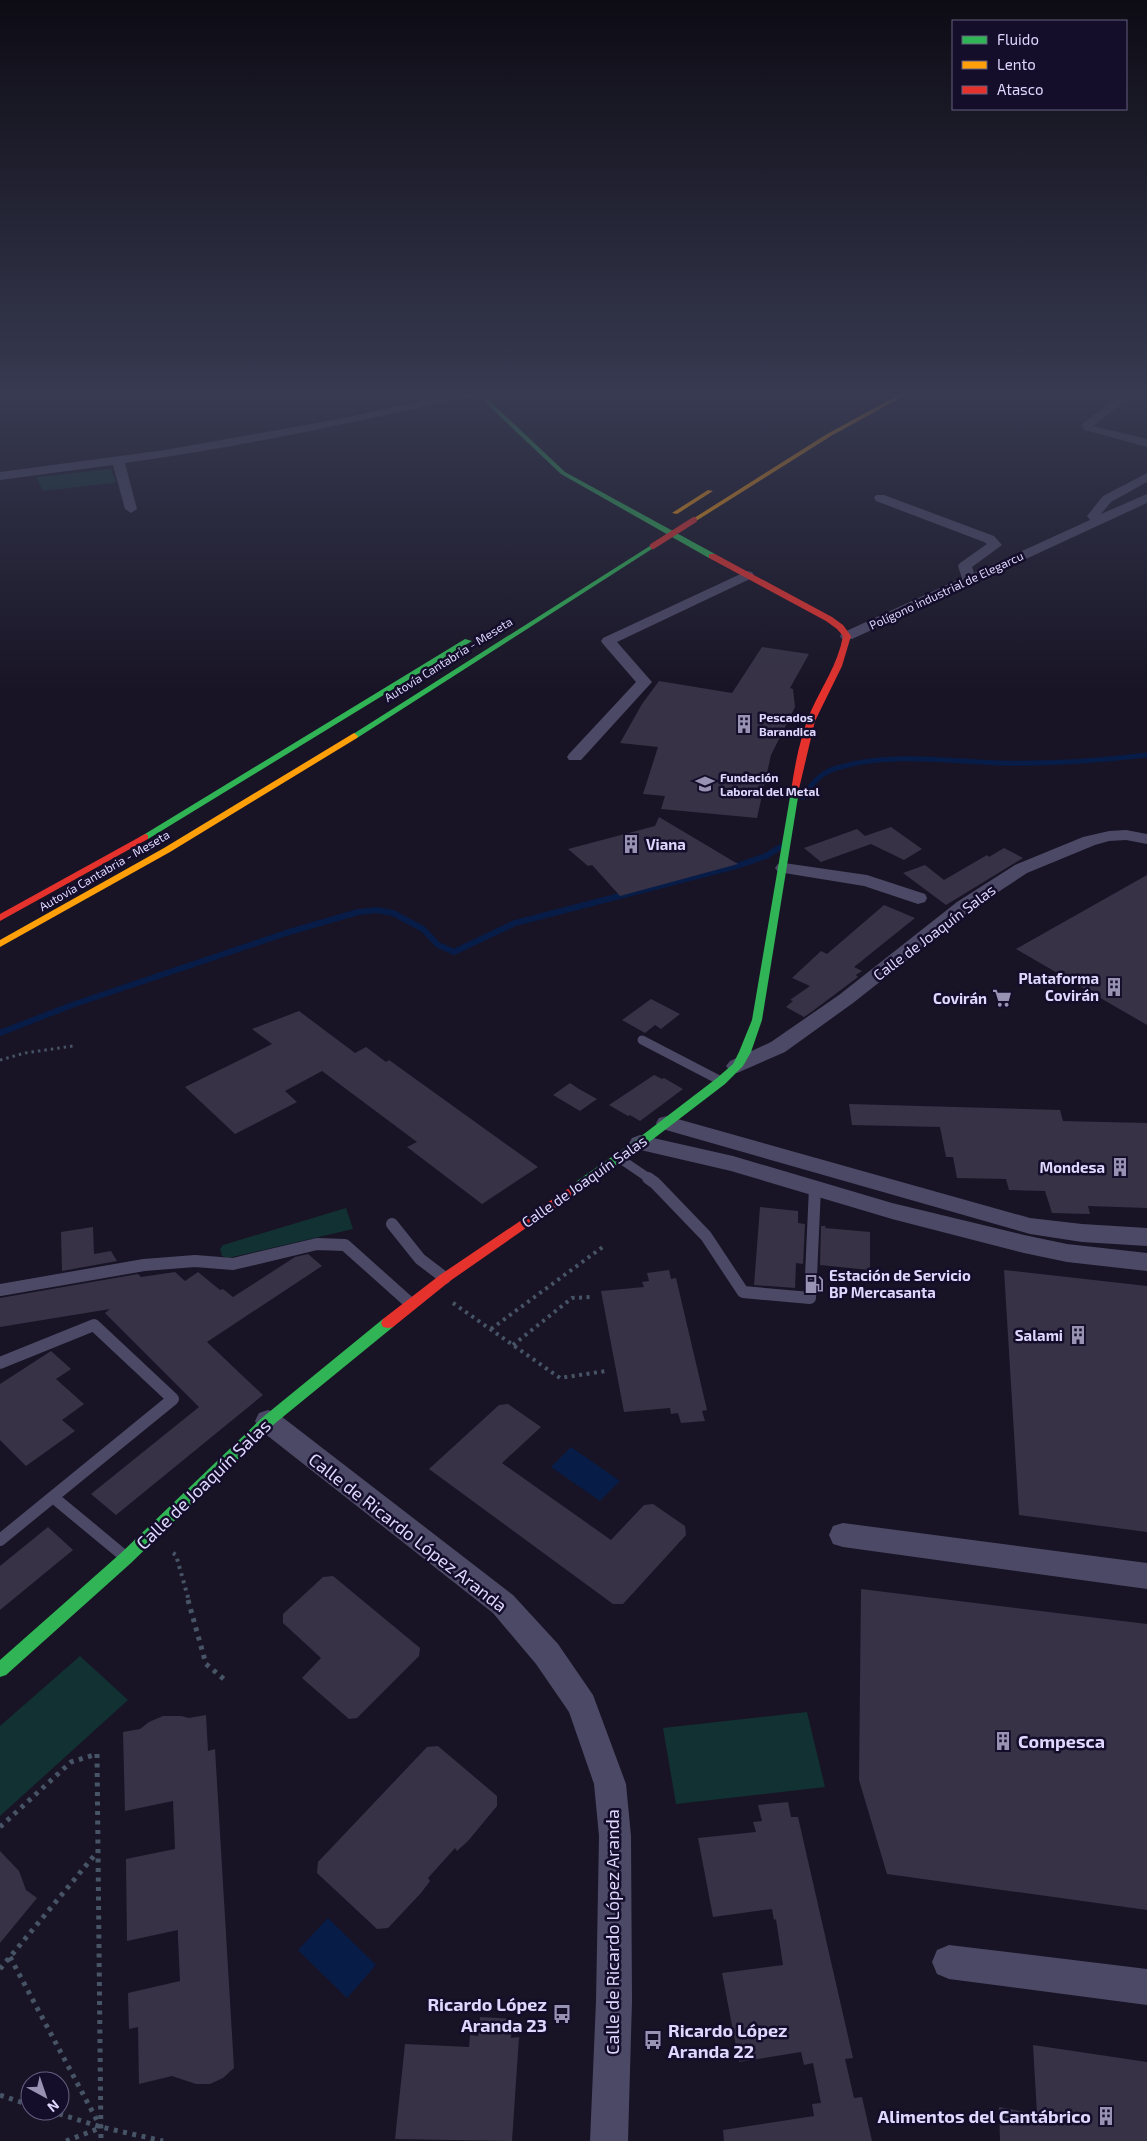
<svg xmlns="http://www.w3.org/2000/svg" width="1147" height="2141" font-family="'Exo 2',sans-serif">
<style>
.green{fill:#123133}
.water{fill:#081c48}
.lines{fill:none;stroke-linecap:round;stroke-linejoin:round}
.stream-far1{stroke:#081c48;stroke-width:5}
.stream{stroke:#081c48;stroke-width:6}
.building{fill:#373246}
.path-far2{stroke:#465466;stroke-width:3;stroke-dasharray:2.5 4;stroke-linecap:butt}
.path-far1{stroke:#465466;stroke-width:4;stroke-dasharray:3 4.5;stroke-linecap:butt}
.path{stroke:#465466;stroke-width:5;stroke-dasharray:4 5.5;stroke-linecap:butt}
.lane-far1{stroke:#4c4966;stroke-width:9}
.lane{stroke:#4c4966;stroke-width:12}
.street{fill:#4c4966;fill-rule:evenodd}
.fast{fill:#30b455;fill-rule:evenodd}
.slow{fill:#ff9f0a;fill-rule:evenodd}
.jam{fill:#e5322d;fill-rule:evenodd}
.jam-bridge{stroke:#e5322d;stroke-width:6}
.labels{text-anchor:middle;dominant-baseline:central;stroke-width:5;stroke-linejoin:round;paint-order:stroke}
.far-street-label{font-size:12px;fill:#ded8ff;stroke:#140e2b}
.far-poi-label{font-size:12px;font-weight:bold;fill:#ded8ff;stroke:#140e2b;text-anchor:start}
.poi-label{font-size:15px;font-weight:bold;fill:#ded8ff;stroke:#140e2b;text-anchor:end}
.street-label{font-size:15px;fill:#ded8ff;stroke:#140e2b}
.near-street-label{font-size:18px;fill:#ded8ff;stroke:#140e2b}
.near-poi-label{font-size:18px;font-weight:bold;fill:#ded8ff;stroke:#140e2b;text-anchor:start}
</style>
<rect width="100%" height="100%" fill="#181425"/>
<path class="green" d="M111,469L116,482L113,483L43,491L36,477Z
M346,1208L353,1229L228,1258L222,1256L220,1249L223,1245Z
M80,1656L128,1700L0,1816V1726Z
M807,1712L825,1787L676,1804L663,1728Z"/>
<path class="water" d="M571,1447L620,1481L600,1501L551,1467Z
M328,1918L376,1965L347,1998L298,1950Z"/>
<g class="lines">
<path class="stream-far1" d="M803,797C811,784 821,772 837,768C889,752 946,761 999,763C1049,764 1098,761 1147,755
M775,850L780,847"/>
<path class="stream" d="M0,1033L72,1005L286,933L358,912L377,910L393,913L423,929L438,945L454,952L515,923L740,865L766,856L777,849"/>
</g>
<path class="building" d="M762,647L809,654L790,688L793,689L795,707L771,755L757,818L661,809L665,796L643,794L658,747L620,743L642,704L659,681L732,693Z
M659,817L738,864L620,896L592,865L588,866L568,849L655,826Z
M891,827L922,849L904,860L871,844L821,862L804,848L857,829L865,836Z
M1004,848L1023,858L946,905L903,873L925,865L944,880L987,855L989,857Z
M1147,875V1025L1016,949Z
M884,905L915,918L854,967L862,971L856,975L858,977L814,1010L804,1017L786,1007L793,1001L790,1000L810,986L792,978L821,951L827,954Z
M651,999L680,1014L661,1029L655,1025L645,1033L622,1020Z
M299,1011L355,1053L366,1047L386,1062L389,1060L538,1167L482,1204L407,1147L417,1142L322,1071L285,1091L297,1102L235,1134L185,1087L272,1044L252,1029Z
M654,1075L662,1079L664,1078L683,1089L640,1121L630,1115L628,1116L609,1105Z
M570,1083L579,1089L597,1099L580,1111L553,1095Z
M849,1104L1060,1110L1063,1121L1147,1123V1208L1088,1206L1090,1214L1052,1213L1045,1191L1009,1190L1006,1179L957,1178L953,1157H946L940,1127L852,1125Z
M760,1207L798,1211V1223L805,1224L803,1264L796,1263L795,1288L754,1285Z
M821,1226H826L825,1228L870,1232V1270L820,1265Z
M93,1227L94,1254L111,1251L117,1261L62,1271L61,1232Z
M308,1254L322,1266L207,1342L263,1395L116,1515L91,1494L199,1407L105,1313L110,1309L0,1327V1298L138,1274L141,1277L175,1272L185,1281L198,1272L220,1290L223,1289L233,1297L295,1257Z
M669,1270L671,1279L676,1278L707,1410L702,1411L705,1421L681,1423L678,1413L671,1414L670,1408L624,1412L601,1291L644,1287L642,1282L649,1281L647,1273Z
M1004,1270L1147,1286V1532L1019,1515Z
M51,1351L71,1369L56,1379L84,1404L62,1420L75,1431L26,1466L0,1440V1384Z
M508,1404L541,1427L502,1463L611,1540L644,1505L653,1504L685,1526L686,1535L623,1604H613L429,1469L499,1405Z
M48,1527L73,1550L0,1610V1566Z
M333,1576L420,1648L419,1656L357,1718L349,1719L302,1678L321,1658L283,1623V1614L323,1577Z
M861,1589L1147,1624V1910L887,1874L859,1780Z
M206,1715L208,1751L215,1749L234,2068L223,2078L210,2084H196L172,2076L139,2084L138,2027L129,2029L128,1993L180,1981L178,1938V1930L127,1941L126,1859L175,1849L173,1801L125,1811L123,1732L140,1729L149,1722L163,1716H181L189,1718Z
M438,1746L497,1796V1806L468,1841L457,1851L455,1848L428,1878L430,1881L421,1893L388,1928L377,1929L317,1873L318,1862L427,1747Z
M788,1802L791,1817H798L853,2058L845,2059L854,2098L862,2097L872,2141H724L723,2130L814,2116L812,2104L821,2103L813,2063L804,2065L801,2052L739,2062L722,1973L783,1965L776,1919L774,1920L772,1909L713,1917L698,1838L756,1832L753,1822L762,1821L758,1805Z
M0,1851L19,1871L26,1890L37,1898L0,1943Z
M480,2017L513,2019L511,2038L519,2037L512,2141L395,2139L405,2044L469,2047L470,2035L478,2036Z
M1033,2045L1147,2062V2141H1000L999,2107L1037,2114Z"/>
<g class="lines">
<path class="path-far2" d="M0,1060L25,1053L73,1046"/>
<path class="path-far1" d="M453,1303L560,1378L606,1371
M491,1329L604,1246
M513,1345L572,1298L591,1297
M173,1553L176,1555L189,1601"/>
<path class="path" d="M188,1600L206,1664L225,1680
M0,1827L71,1762L97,1754L101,2141
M10,1957L100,2126
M0,1969L98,1851
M0,2095L30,2105
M50,2111L101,2127L163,2141
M66,2141L100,2128"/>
<path class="lane-far1" d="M642,1040L721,1081
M619,1158L650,1179"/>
<path class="lane" d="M648,1178L655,1183L706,1236L743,1292L810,1298L815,1188
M392,1224L420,1259L445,1278
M0,1290L144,1265L195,1261L233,1264L317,1244L345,1245L411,1304
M0,1363L94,1325L173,1399L0,1540
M53,1497L123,1555"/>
<path class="street" d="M460,392L489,393C487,395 436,404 427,406C327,428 226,449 125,463L137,509L131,513L125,509L113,465L0,480V472L165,450L339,419Z
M1125,392H1137L1093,426L1147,439V447L1085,430L1081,425Z
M1147,473V482L1111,502L1101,514L1147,494V503L852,639H842L840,636L842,633L962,578L958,566L960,563L987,544L984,542L876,501L874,498L876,495H884L994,536L1002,545L972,567L974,573L1090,520L1087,516L1103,496Z
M747,571L752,572L754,575L752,578L617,642L652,682L581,760H569L567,757L569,754L636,682L603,644L601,641L603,638Z
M1126,830L1147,834V844L1126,840L1109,841L1095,845L1027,873L971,910L853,1003L785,1052L737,1073L730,1071L726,1066L730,1061L771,1042L839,995L957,902L1015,865L1083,837L1109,831Z
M784,863L867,875L925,894L927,898L925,902L918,904L864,886L778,872L775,868L778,864Z
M667,1116L1030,1218L1082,1224L1147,1228V1246L1082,1242L1030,1234L659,1128L656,1123L659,1118Z
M640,1135L733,1156L892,1203L1024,1235L1067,1244L1147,1253V1271L1067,1262L1024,1253L892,1219L731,1171L632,1148L629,1143L632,1138Z
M268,1410L277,1413L513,1595L558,1644L593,1695L626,1784L631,1836L632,2001L628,2141H590L596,2001L599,1836L594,1784L569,1712L536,1664L493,1613L259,1429L255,1421L259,1413Z
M843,1523L1147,1563V1589L843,1547L833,1544L829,1535L833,1526Z
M949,1945L1147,1969V2005L949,1979L937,1974L932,1962L937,1950Z"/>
<path class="fast" d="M482,392H488L489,399L494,405L565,472L715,554V558H709L561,474L490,407L483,399Z
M653,544L655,545V547L357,738H351L350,736Z
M465,639L472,641L148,839H142L140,837Z
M795,788L799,791L762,1020L751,1052L743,1066L725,1084L644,1146L585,1187H577L575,1184L577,1181L636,1140L717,1078L733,1064L739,1052L752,1020L791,791Z
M388,1318L393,1319L395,1323L393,1327L273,1425L131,1563L6,1675L0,1677V1660L121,1553L263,1417L383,1319Z"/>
<path class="slow" d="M904,392H911L831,436L696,521L691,520L827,434Z
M708,490L713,491L677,514L672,513Z
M354,733L358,736L357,738L170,852L0,947V940L164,848Z"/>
<path class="jam" d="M709,554H715L832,617L843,625L851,636L842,666L815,721L798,793L795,794L791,791C795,764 800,737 811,711C822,686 838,664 843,636L837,629L826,621L709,558Z
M145,834L148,835V839L0,921V914Z
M581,1180L585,1181L587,1184L585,1187L450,1281L393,1327L388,1328L383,1327L381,1323L383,1319L440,1275Z"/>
<path class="jam-bridge" d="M653,546L694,520"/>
</g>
<linearGradient id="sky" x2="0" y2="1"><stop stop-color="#0d0b14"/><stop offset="0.57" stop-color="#373a51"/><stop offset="1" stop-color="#373a51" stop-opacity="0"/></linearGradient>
<rect width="1147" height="692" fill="url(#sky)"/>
<defs>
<g id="building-bare" transform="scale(1.5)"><path d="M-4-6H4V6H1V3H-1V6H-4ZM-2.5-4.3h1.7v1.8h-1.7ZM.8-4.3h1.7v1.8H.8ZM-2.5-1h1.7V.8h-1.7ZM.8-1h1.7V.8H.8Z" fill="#9993b3" stroke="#140e2b" stroke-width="2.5" paint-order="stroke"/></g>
<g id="school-bare" transform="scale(1.5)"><path d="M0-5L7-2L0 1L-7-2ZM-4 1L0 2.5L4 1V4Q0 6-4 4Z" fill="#9993b3" stroke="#140e2b" stroke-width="2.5" paint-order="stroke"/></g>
<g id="supermarket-bare" transform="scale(1.5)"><path d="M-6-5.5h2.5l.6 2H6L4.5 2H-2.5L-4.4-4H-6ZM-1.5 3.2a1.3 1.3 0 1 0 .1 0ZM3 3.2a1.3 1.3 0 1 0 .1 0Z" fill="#9993b3" stroke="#140e2b" stroke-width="2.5" paint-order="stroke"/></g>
<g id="fuel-bare" transform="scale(1.5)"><path d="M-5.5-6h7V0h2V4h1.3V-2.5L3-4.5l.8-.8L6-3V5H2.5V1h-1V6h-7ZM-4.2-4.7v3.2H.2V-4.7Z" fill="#9993b3" stroke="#140e2b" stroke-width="2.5" paint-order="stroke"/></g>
<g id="bus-bare" transform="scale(1.5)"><path d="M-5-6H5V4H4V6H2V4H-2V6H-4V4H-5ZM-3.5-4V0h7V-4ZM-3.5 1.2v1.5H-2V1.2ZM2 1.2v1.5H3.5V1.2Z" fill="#9993b3" stroke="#140e2b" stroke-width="2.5" paint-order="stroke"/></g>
</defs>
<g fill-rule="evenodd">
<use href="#building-bare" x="744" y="724"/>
<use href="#school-bare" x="705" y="784"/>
<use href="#building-bare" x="631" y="844"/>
<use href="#building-bare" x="1114" y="987"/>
<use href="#supermarket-bare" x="1002" y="998"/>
<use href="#building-bare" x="1120" y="1167"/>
<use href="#fuel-bare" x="814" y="1284"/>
<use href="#building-bare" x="1078" y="1335"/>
<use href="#building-bare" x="1003" y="1741"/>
<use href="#bus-bare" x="562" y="2014"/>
<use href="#bus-bare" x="653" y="2040"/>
<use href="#building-bare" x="1106" y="2116"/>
</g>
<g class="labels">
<g class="far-street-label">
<text transform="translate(946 590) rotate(-25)">Polígono industrial de Elegarcu</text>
<text transform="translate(448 659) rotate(-32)">Autovía Cantabria - Meseta</text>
<text transform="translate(104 870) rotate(-30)">Autovía Cantabria - Meseta</text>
</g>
<g class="far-poi-label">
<text x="759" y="717">Pescados<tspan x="759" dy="14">Barandica</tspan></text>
<text x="720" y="777">Fundación<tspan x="720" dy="14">Laboral del Metal</tspan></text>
</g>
<g class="poi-label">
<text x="646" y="844" text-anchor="start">Viana</text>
<text x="1099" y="978">Plataforma<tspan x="1099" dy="17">Covirán</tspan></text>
<text x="987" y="998">Covirán</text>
<text x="1105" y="1167">Mondesa</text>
<text x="829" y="1275" text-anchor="start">Estación de Servicio<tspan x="829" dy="17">BP Mercasanta</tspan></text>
<text x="1063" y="1335">Salami</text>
</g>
<g class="street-label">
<text transform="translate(934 932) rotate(-37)">Calle de Joaquín Salas</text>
<text transform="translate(584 1181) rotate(-35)">Calle de Joaquín Salas</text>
</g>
<g class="near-street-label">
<text transform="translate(203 1484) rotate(-44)">Calle de Joaquín Salas</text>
<text transform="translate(408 1532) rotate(38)">Calle de Ricardo López Aranda</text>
<text transform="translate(612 1932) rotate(-90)">Calle de Ricardo López Aranda</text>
</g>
<g class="near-poi-label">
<text x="1018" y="1741">Compesca</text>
<text x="547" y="2004" text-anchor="end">Ricardo López<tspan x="547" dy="21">Aranda 23</tspan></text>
<text x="668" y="2030">Ricardo López<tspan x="668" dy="21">Aranda 22</tspan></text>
<text x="1091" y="2116" text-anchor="end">Alimentos del Cantábrico</text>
</g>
</g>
<rect x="952" y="20" width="175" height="90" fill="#140e2b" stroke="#655f80"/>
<rect x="962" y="36" width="25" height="8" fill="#30b455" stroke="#655f80"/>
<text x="997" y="45" font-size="15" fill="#ded8ff">Fluido</text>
<rect x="962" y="61" width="25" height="8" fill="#ff9f0a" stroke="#655f80"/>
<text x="997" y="70" font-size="15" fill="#ded8ff">Lento</text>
<rect x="962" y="86" width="25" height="8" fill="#e5322d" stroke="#655f80"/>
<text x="997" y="95" font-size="15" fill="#ded8ff">Atasco</text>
<g transform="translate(45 2096) rotate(140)"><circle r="24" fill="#140e2b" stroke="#655f80"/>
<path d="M0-4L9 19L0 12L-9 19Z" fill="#9993b3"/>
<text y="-8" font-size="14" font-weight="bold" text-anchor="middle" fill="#ded8ff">N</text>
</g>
</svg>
